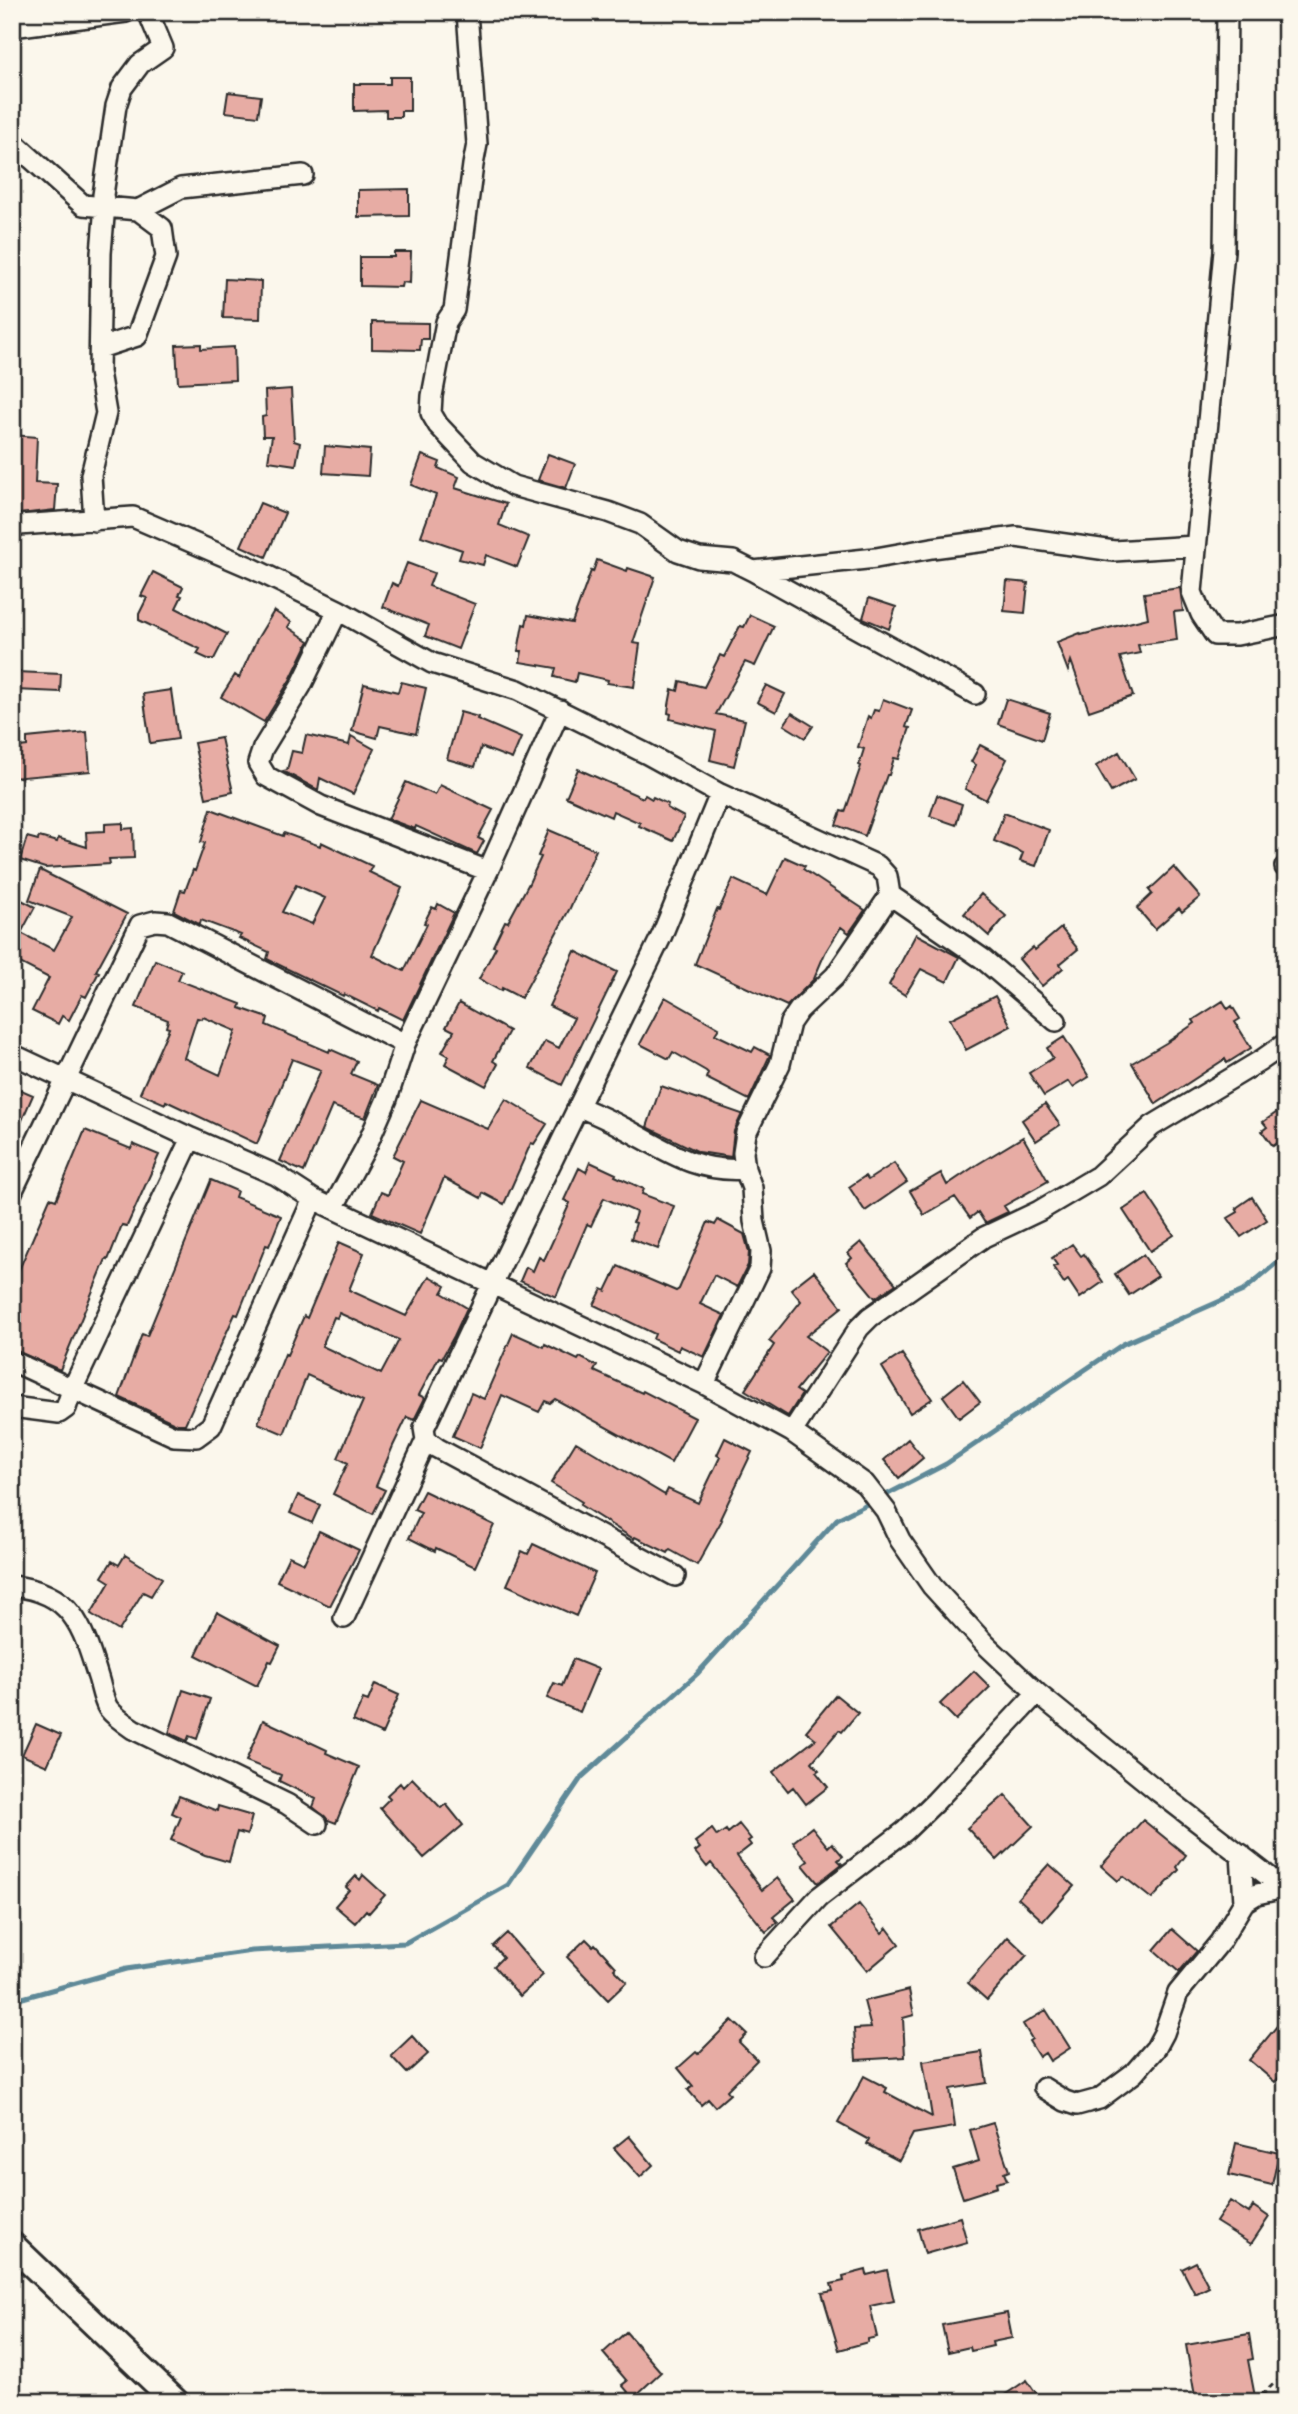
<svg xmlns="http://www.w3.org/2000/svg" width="1298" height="2414" font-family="'Playpen Sans',sans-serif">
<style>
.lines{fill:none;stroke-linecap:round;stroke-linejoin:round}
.stream{stroke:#5e8998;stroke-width:5}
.building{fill:#e7aca4;stroke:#2b2b2b;stroke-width:2;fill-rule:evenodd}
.minor-casing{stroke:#2b2b2b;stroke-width:24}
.tertiary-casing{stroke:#2b2b2b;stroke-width:30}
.path{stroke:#2b2b2b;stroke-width:3.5;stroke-dasharray:5 5;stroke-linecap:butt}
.minor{stroke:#fbf7ec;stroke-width:19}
.tertiary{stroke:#fbf7ec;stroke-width:24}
</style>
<rect width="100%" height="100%" fill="#fbf7ec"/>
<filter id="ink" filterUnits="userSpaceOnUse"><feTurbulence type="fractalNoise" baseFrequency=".0143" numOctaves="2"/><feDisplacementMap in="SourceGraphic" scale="14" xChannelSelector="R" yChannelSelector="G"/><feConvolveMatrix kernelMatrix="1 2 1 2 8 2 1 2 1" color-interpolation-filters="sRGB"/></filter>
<g filter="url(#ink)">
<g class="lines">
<path class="stream" d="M882,1497L946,1464L1123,1344L1243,1291L1286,1255
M12,2001L126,1969L252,1951L405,1943L508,1885L581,1778L697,1674L837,1519L873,1501"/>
</g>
<path class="building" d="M390,77H410V111H401V117H386V110L354,111V84H390Z
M228,92L261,96L258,116L225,112Z
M409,189V216L358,217V190Z
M394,252H411L410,283L402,282L401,287L360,286V257H394Z
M225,279L261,281L260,319L223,318Z
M372,322L428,323V339H421L420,350L372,349Z
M201,344V349L234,347L235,380L178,383L176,345Z
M291,389L294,441L300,443L296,465L268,461L272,436H263L262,417L266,416L265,391Z
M12,435L37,437L35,483L57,484L55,510L12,515Z
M325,446L370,450L368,476L323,473Z
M548,454L575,464L566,488L538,480Z
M422,455L440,462L438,468L459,477L455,488L506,504L499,525L529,537L517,567L486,555L483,565L459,559L462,550L421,536L436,495L411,485Z
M260,503L285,513L266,557L241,546Z
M597,560L627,571L628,568L655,577L633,643L640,644L634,687L607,683L608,680L577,673L575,682L554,677L556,668L520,662L522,651H518L523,624L526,625L528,615L572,623L591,571L593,572Z
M407,563L434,573L429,586L475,604L458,649L425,636L429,625L383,607L392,583L398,586Z
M153,572L183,587L179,595L182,596L176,608L227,634L214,659H208L197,654L200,649L139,620V614L147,598L141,596Z
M1007,581L1028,583L1025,613L1004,611Z
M1180,588L1183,611L1174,612L1177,640L1138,645L1140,653L1120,657L1133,696L1089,711L1071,661L1068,671L1057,642L1080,633L1081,635L1148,618L1144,593Z
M869,598L896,607L889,629L863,618Z
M274,611L291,622L288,627L309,641L290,680L264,722L221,697L235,675L239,678L257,639Z
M750,615L774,626L755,666L745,662L716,714L745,720L734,766L710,760L716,731L670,719L671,714L668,713L669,705L672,689L678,691L680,681L704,687L720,655L724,657L740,626L744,627Z
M16,672L61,674L60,692L15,690Z
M401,682L426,688L416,734L380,726L377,738L352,731L364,684L398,692Z
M766,685L785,694L776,712L757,702Z
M171,690L178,739L150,743L143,694Z
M883,699L912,710L906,727L910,728L899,759L894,758L889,775H887L865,836L836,825L841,811L845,812L861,766L859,765L864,749L858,747L868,716L871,718L874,710L879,711Z
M1006,699L1050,713L1042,740L998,724Z
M460,712L478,717L477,719L521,738L512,759L481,747L475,767L447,759Z
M792,713L813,726L805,738L784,725Z
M87,732L90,771L12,778V748L27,746V738Z
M306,735L349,745L351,736L374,749L353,794L320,778L318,790L283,771L287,770L292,751L302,753Z
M221,738L233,792L206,798L194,743Z
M980,745L1007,759L986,800L965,789L976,765L971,762Z
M1119,752L1135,779L1111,792L1096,766Z
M578,769L643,798L645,795L652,799L653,797L668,804L667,808L684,817L673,841L639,826L640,823L613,811L611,817L566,797Z
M406,782L435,795L440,785L493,810L478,838L484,841L477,854L416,826L415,829L388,819Z
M937,795L962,804L956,825L930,816Z
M211,809L283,836L284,833L320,846L321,842L372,866L369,872L402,888L372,955L404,971L427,924L424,923L432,907L436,909L438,904L454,913L403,1020L379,1008L378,1011L344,994L343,996L267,959L269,952L239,938L241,935L201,920L200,924L197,923L174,911L181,890L185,891L193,870L195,871L205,843L201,842ZM296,885L325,898L312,924L282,912Z
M1004,813L1049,830L1036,866L1020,861L1023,853L994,841Z
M123,823V829L133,828L134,858L109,859L110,864L45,868L20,860L27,837L38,840L39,837L57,842L58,838L87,847L86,832L105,831V824Z
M549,830L596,850L570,908L521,998L502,988L501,991L479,979L496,947L493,946L505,921L508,922L529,883L541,857L538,856Z
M785,857L805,866L803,869L865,910L849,933L841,927L825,953L814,979L787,1006L695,964L717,909L719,910L733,879L767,895Z
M1174,867L1200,897L1182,912L1179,908L1155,929L1137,908L1152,894L1149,890Z
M40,870L127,914L96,971L99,972L86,997L82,995L69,1020L62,1016L58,1024L32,1011L49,978L12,959V895L35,907L21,933L54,950L72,917L29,900Z
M981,894L1006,916L989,936L964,914Z
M1061,928L1078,949L1060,964L1063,968L1042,986L1019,959L1033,947L1035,950Z
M916,934L959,957L947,982L921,969L905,995L889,985Z
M575,951L617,972L562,1085L530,1068L545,1041L559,1048L574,1018L549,1006Z
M155,960L182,971L178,980L241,1004L240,1008L268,1018L266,1025L329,1052L330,1049L357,1061L351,1074L378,1085L365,1118L332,1106L304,1172L280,1161L321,1070L292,1059L257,1144L166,1101L165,1104L140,1093L169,1028L166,1027L168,1020L136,1007ZM203,1017L236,1031L220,1075L184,1058L197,1018L202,1019Z
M995,996L1011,1026L966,1050L950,1019Z
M665,997L719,1028L715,1034L752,1052L755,1047L770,1055L749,1100L706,1078L708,1073L706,1071L673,1052L669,1059L640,1044Z
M1223,1001L1228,1009L1232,1006L1240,1019L1235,1022L1251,1048L1227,1063L1225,1059L1156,1104L1132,1063L1166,1043L1195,1023L1193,1020Z
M459,1003L509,1031L493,1061L498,1064L486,1086L445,1064L449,1056L442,1052L454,1031L446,1027Z
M1064,1037L1089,1077L1073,1087L1069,1081L1044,1096L1029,1073L1053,1058L1047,1048Z
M12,1086L33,1095L12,1143Z
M661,1086L742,1114L734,1131L731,1157L699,1152L647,1127Z
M506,1099L547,1124L534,1144L531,1143L504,1204L483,1193L481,1198L444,1178L420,1234L372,1213L381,1192L388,1195L403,1161L393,1156L421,1100L488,1129Z
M1045,1104L1060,1125L1036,1141L1022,1120Z
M1286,1106V1137L1273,1146L1262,1131L1267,1127L1263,1122Z
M85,1130L131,1149L133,1144L159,1155L127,1226L122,1225L108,1260L106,1259L60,1370L12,1349V1286L50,1198L56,1200Z
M1023,1137L1048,1181L1004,1206L1008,1212L985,1223L978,1212L970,1218L955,1197L924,1215L910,1191L941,1173L947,1185L978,1164Z
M590,1162L616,1174L615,1176L644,1189L642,1194L674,1206L658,1249L631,1239L636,1223L633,1222L636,1212L604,1198L591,1226L587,1224L556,1297L520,1281L526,1267L533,1271L539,1257L544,1260L570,1203L564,1200L579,1168L586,1172Z
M894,1163L907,1182L865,1211L849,1187L865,1176L868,1180Z
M211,1180L237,1191L235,1197L281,1216L269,1246L266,1245L238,1315L235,1314L185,1424H177L119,1397L142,1334L147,1336Z
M1147,1194L1174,1235L1150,1251L1123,1210Z
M1252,1197L1267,1220L1241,1237L1228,1218L1238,1212L1236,1208Z
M718,1220L744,1234L749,1252L748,1265L737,1287L714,1275L700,1304L724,1315L704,1357L680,1346L678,1351L653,1339L655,1334L594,1305L602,1289L606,1291L618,1266L676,1291L679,1289L708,1222L715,1225Z
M339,1242L364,1253L349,1290L406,1316L429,1276L446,1286L442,1293L467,1308L454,1336L442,1358L439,1357L419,1395L425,1398L414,1420L407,1417L393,1446L376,1486L385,1490L373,1514L333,1494L348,1463L338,1458L363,1401L307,1375L284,1434L258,1423L285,1354L287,1355L304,1316L307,1318ZM339,1313L399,1340L381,1374L322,1346L334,1317L337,1318Z
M861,1242L896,1284L875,1298L846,1263L852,1258L848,1253Z
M1072,1244L1081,1256L1084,1254L1103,1282L1080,1298L1068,1280L1064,1283L1053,1267L1057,1265L1052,1258Z
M1143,1255L1158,1276L1129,1295L1115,1274Z
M814,1271L842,1307L806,1336L827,1352L796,1390L802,1394L788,1416L745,1390L774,1345L769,1341L801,1301L791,1289Z
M513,1333L544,1347L545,1344L578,1360L580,1357L597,1366L594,1371L642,1393L643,1391L695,1418L671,1463L555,1399L550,1403L545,1401L539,1412L502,1395L480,1448L453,1436L471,1393L484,1399Z
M902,1354L932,1399L910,1413L882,1367Z
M963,1380L980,1402L959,1418L943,1396Z
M725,1438L752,1452L720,1519L722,1520L697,1565L670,1550L668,1553L635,1537L634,1539L580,1505L582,1502L551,1483L576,1442L665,1495L668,1489L698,1503L720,1457L717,1455Z
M908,1439L923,1458L899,1478L884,1460Z
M424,1491L494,1525L475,1567L436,1548L435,1551L409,1538L421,1513L414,1510Z
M298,1495L320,1505L312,1523L290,1513Z
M319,1531L359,1550L330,1606L277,1581L289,1556L304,1563Z
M533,1544L595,1573L576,1616L507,1585L522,1551L528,1554Z
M125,1555L162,1578L151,1596L143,1592L119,1631L91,1614L110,1582L102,1577L112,1561L119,1565Z
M217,1612L280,1646L272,1662L269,1661L257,1686L196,1655Z
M573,1659L598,1669L580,1712L547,1698L554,1683L562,1686Z
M974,1671L990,1687L956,1720L940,1704Z
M375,1684L399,1695L382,1734L353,1721L363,1699L368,1701Z
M183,1690L210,1699L197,1739L189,1736L187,1741L169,1733Z
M836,1695L858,1713L842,1732L839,1730L812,1762L819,1770L816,1772L828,1787L806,1804L793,1787L788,1791L773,1772L816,1739L806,1731Z
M263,1720L327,1750L326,1753L359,1767L336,1823L328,1820L313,1807L316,1799L279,1781L281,1775L246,1761Z
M36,1724L61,1735L47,1766L22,1755Z
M412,1778L441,1808L446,1804L463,1825L424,1858L380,1808L390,1798L387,1795L400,1783L403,1787Z
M1005,1795L1033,1826L997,1860L967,1828Z
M179,1796L217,1811L218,1806L252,1816L247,1835L237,1832L229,1862L205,1855L171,1840L181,1817L172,1813Z
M1143,1820L1186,1855L1177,1867L1179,1870L1152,1899L1123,1876L1118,1881L1101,1866Z
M739,1824L751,1839L748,1841L751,1845L737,1856L762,1890L777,1878L795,1899L773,1917L778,1922L766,1932L711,1863L707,1867L695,1852L700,1848L695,1842L712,1829L717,1836L726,1830L728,1833Z
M812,1827L828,1847L832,1843L843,1856L838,1860L842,1864L818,1883L803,1865L808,1861L793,1842Z
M1049,1864L1074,1886L1043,1921L1018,1898Z
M363,1875L385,1895L369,1913L366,1910L355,1923L335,1906L349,1890L346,1887L356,1876L360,1880Z
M859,1904L882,1933L887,1928L899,1944L867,1971L831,1927Z
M1172,1929L1197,1951L1179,1972L1154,1950Z
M507,1933L543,1975L520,1996L494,1966L503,1957L493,1946Z
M1008,1937L1027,1955L987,2000L968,1983Z
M586,1939L593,1946L595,1944L616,1967L614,1969L627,1982L608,2000L567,1957Z
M909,1990L914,2015L903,2018L905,2057L856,2060L854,2029L871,2028L864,2001Z
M1046,2010L1070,2048L1050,2061L1045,2053L1039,2057L1029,2041L1032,2039L1023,2024Z
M1286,2015V2068L1275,2082L1249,2060Z
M732,2020L747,2034L739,2042L757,2060L727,2090L730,2094L715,2107L708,2099L701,2105L688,2090L693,2086L678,2068L696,2052L698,2054Z
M412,2036L428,2054L407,2073L391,2056Z
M982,2052L987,2083L950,2089L955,2127L913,2134L899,2161L867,2144L869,2140L838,2123L864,2076L887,2088L885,2092L932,2117L923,2061Z
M993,2123L1009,2171L1004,2173L1007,2180L996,2183L997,2187L963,2198L953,2169L979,2161L970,2130Z
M629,2136L653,2165L640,2177L614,2148Z
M1236,2143L1279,2153L1272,2185L1229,2175Z
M1230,2201L1249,2213L1253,2206L1269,2217L1251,2244L1216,2222Z
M960,2217L967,2242L925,2254L918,2229Z
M1196,2262L1209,2287L1195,2294L1182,2269Z
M866,2270L867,2275L887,2270L894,2301L870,2306L877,2337L868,2339V2342L839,2350L822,2293L833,2291L831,2284L844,2281L843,2276Z
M1007,2313L1012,2338L992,2342L993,2346L971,2351L970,2347L948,2352L942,2325Z
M626,2332L661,2372L633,2398L622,2385L627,2381L603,2353Z
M1249,2334L1253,2359L1248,2360L1256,2402H1196L1186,2345Z
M1027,2380L1042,2402H994Z"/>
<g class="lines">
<g class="minor-casing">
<path id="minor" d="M467,12L477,144L473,165L454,310L446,322L432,396L431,413L438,425L473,462L513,486L608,512L640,524L678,551L699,558L733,561L753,571L876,558L932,548L1016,537L1114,551L1195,546
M1227,12L1224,251L1192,592L1201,614L1215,635H1237L1286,625
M12,27L126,12
M12,141L83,205L138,210L162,228L166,257L137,336L100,348
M138,210L181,188L303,175
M94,521L91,475L106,413L99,372L101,253L105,205L103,195L116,106L122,88L140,64L163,48L148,12
M12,529L19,525L133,517L254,569L338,610L432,663L518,690L647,754L720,794L878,866L887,876L890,895L835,976L799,1010L790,1023L780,1064L746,1133L743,1153L745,1169L752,1188L754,1221L761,1251L760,1268L704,1384
M753,571L975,694
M338,610L301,686L263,748L258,763L266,776L321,806L488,871
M1285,867H1286
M890,895L983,959L1056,1021
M405,1044L488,871L560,710
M12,1054L191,1138L276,1175L313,1199L704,1384L792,1432L865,1484L886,1511L900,1540L932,1586L986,1645L1037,1693L1159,1792L1286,1890
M580,1107C595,1114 610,1120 624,1128C666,1150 695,1173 745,1169
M12,1192L140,925L155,921L168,922L405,1044L387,1099L366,1147L333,1208
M12,1361L174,1436L196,1437L211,1426L313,1199
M12,1407L59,1413L66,1408L72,1390L191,1138
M792,1432L859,1328L870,1317L984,1237L1039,1211L1098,1176L1152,1126L1260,1061L1286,1043
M675,1576L437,1448L426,1440L424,1428L493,1282L662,935L720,794
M12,1586C72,1592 82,1625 98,1677C101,1686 103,1700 108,1708C115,1717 124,1723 133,1729L287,1804L317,1824
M344,1618L426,1440
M1241,1854L1244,1902
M764,1957L819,1897L905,1831L935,1802L1037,1693
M1044,2088L1065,2101L1077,2105L1099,2099L1134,2073L1156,2048L1164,2033L1178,1993L1220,1942L1244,1902L1257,1894L1284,1888"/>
</g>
<g class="tertiary-casing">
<path id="tertiary" d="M12,2245L176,2402"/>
</g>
<path class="path" d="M1255,2402L1273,2384L1286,2377"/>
<use href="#minor" class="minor"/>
<use href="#tertiary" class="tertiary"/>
</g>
</g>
<rect width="1298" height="2414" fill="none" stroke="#fbf7ec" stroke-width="42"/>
<rect x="21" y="21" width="1256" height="2372" fill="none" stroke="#2b2b2b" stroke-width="2.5" filter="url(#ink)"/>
</svg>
